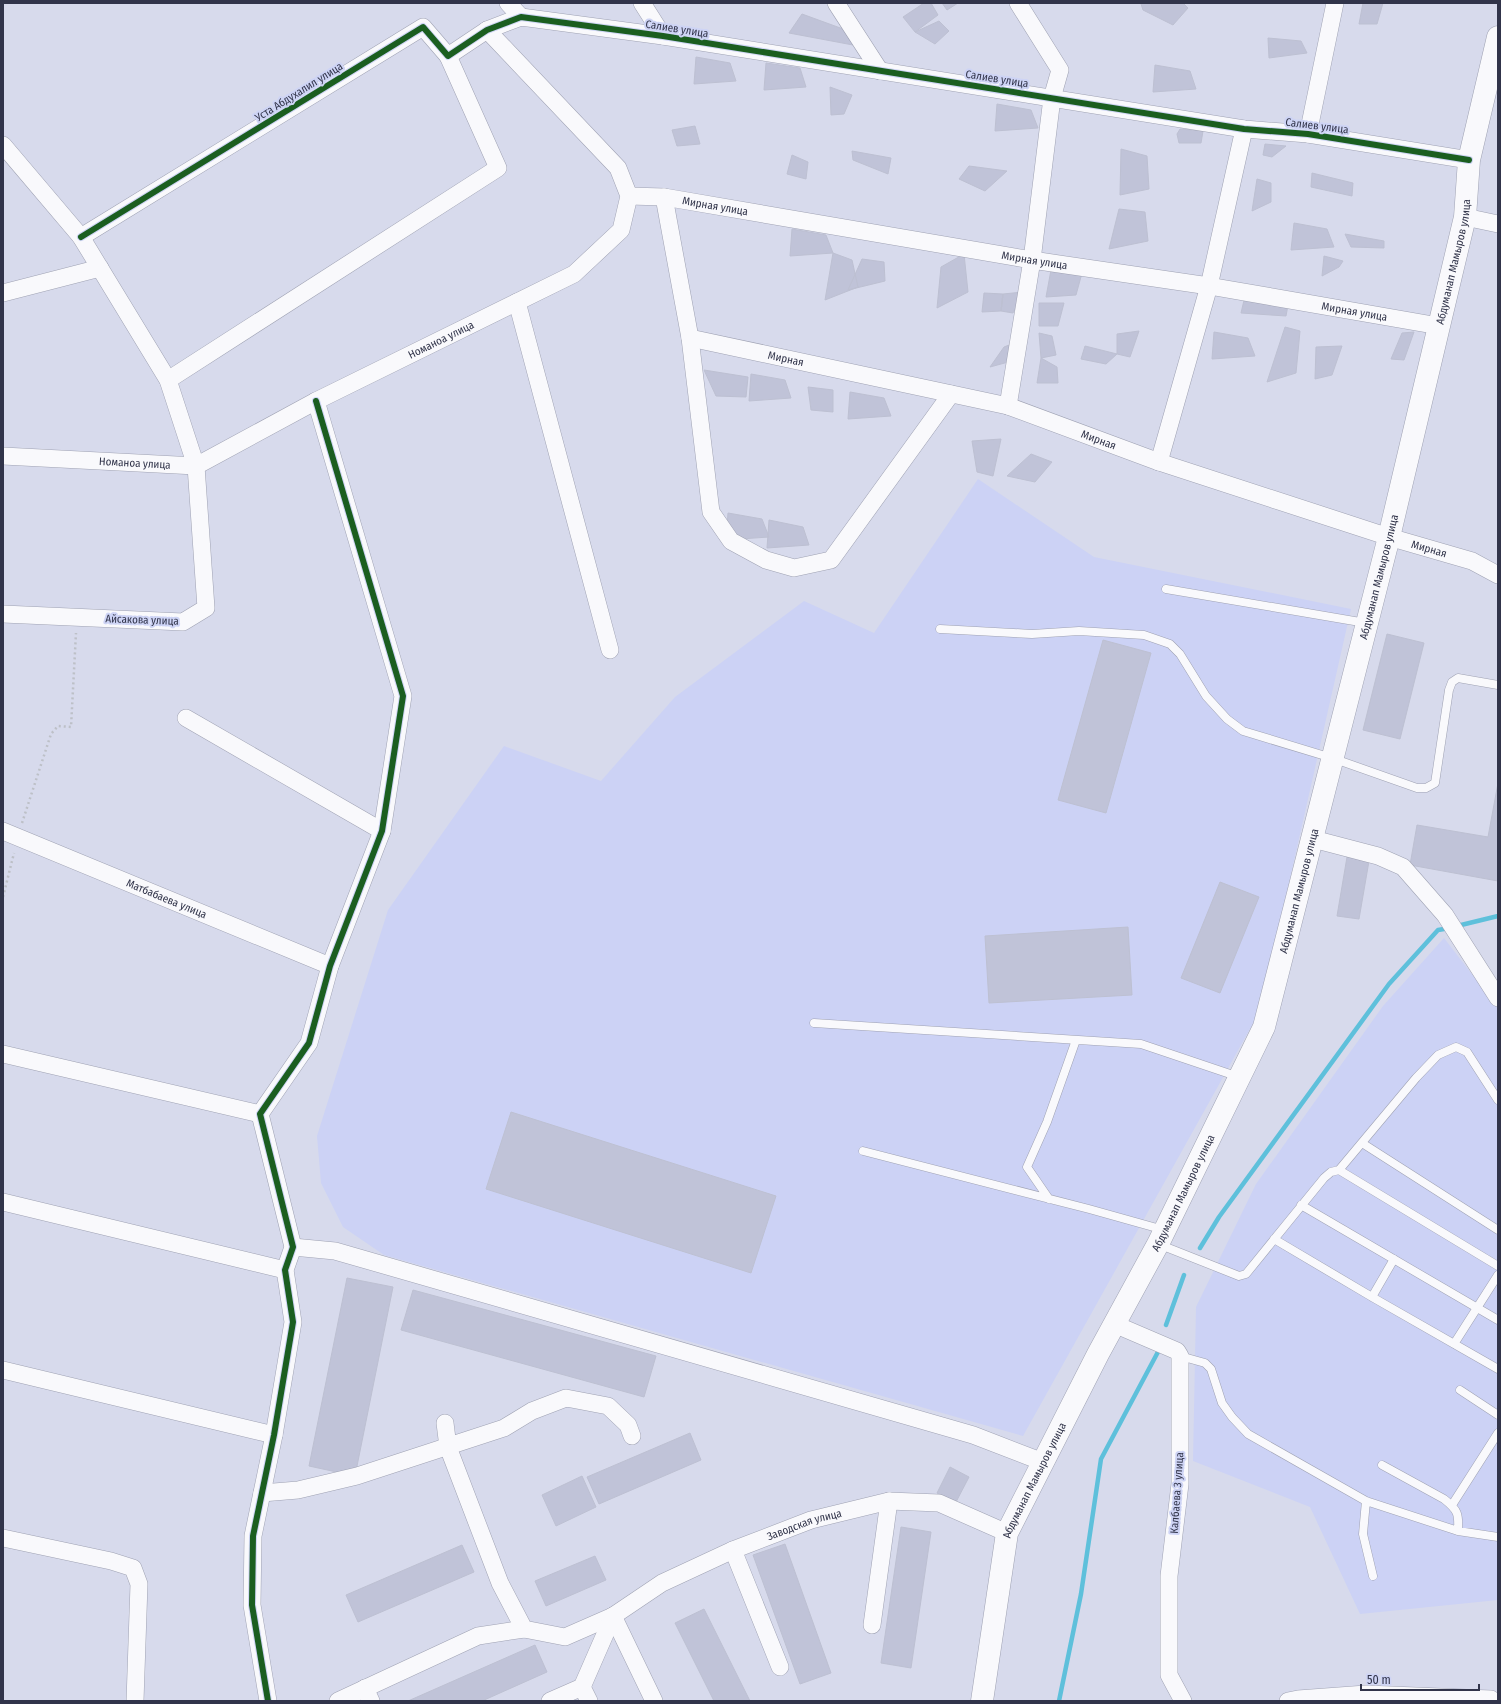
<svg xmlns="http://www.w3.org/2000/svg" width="1501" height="1704" font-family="'Fira Sans Condensed',sans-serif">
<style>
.built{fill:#ccd2f5}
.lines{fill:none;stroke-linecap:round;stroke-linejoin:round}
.stream{stroke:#5ec0db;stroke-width:4.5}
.building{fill:#c0c3d8;stroke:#bdc0d2}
.lane-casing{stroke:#9fa2b3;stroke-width:9}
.street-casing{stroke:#9fa2b3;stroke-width:18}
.primary-casing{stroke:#9fa2b3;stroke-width:23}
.path{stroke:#bdc0c7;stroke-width:2.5;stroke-dasharray:2 3;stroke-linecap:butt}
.lane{stroke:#f9f9fc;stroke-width:8}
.street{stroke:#f9f9fc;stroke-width:17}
.primary{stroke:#f9f9fc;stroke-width:22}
.cycleway-casing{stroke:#ced4f5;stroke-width:8}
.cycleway{stroke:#1b5e20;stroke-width:6}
.labels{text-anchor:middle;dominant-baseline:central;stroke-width:4;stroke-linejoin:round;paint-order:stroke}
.street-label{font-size:11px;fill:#31344a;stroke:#ced4f5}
</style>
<rect width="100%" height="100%" fill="#d7daec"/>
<path class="built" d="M978,479L1094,557L1351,609L1260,1011L1023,1436L384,1255L343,1227L321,1183L317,1136L388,910L504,746L601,781L675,697L804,601L874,633Z
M1444,938L1498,1008V1600L1360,1614L1310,1507L1193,1461L1196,1307L1256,1184L1383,1006Z"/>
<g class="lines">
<path class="stream" d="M1457,926L1498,916
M1200,1248L1219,1217L1389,984L1438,930L1450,928
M1166,1325L1184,1275
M1059,1701L1081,1594L1101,1459L1159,1350"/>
</g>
<path class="building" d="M924,3H931L938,15L915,32L903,17Z
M942,3H958L947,10Z
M1142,3H1183L1188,8L1173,25L1143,10L1141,4Z
M1363,3H1383L1377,24H1359Z
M802,14L865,37L853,45L789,33Z
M939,21L949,31L935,44L915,32Z
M1268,38L1301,41L1307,53L1269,58Z
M696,57L730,63L736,81L694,84Z
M766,63L800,68L806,87L764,90Z
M1155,65L1190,71L1196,89L1153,92Z
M830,87L852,95L844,114L831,115Z
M997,104L1031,110L1038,128L995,131Z
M695,126L700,144L677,146L672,130Z
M1180,129L1203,131L1201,143H1179L1177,134Z
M1265,144L1286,146L1272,157L1263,155Z
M1121,149L1147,156L1149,189L1120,195Z
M852,151L891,158L888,174L853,160Z
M792,155L808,162L806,179L787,174Z
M969,166L1007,171L985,191L959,179Z
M1312,173L1353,183L1352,196L1311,187Z
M1257,179L1271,183V202L1252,211Z
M1119,209L1145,212L1148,241L1109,249Z
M1294,223L1327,229L1334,247L1291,250Z
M792,229L826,235L833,253L790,256Z
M1345,234L1384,241V248L1351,247Z
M833,253L852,260L858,287L825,300Z
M964,254L968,292L937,308L941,267Z
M1324,256L1343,261L1339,267L1322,276Z
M862,259L884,262L885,281L848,290Z
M1051,270L1082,273L1076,295L1046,297Z
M1023,292L1013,313L1001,311L1003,294Z
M984,293L1003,294L1001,311L982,312Z
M1245,296L1288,305L1286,316L1241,313Z
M1039,303H1064L1058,326H1039Z
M1285,327L1300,331L1296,373L1267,382Z
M1139,331L1130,357L1117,354V334Z
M1214,332L1248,338L1255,356L1212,359Z
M1414,332L1404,360L1391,359L1402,333Z
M1039,333L1052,336L1056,355L1041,358Z
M1014,343L1012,361L990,367L1004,347Z
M1085,346L1117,354L1106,364L1081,359Z
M1342,346L1332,375L1315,379L1316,347Z
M1041,358L1057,367L1058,383H1037Z
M704,370L748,377L746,397L716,396Z
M751,374L785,380L791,398L749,401Z
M808,387L833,390V412L811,410Z
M850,392L884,398L891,416L848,419Z
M1001,439L993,476L977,472L972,441Z
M1031,454L1052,462L1035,482L1007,476Z
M728,513L762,519L769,537L726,540Z
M769,520L803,527L809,545L767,548Z
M1387,634L1424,643L1400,739L1363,730Z
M1103,640L1151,653L1106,813L1058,800Z
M1498,783V881L1410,865L1417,825L1488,837Z
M1347,857L1369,861L1359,919L1337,916Z
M1220,882L1259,897L1220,993L1181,978Z
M1128,927L1132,995L989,1003L985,936Z
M511,1112L776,1196L751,1273L486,1189Z
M347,1278L393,1287L355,1476L309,1466Z
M413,1290L656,1356L644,1397L401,1330Z
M690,1433L701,1460L599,1504L587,1477Z
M950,1467L969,1477L956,1502L937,1493Z
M582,1476L596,1507L556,1526L542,1495Z
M901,1527L931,1532L911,1668L881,1663Z
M785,1544L831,1673L800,1684L753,1555Z
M462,1545L474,1572L358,1622L346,1595Z
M595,1556L606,1580L546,1606L535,1581Z
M704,1609L750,1701H714L675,1623Z
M535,1645L547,1672L482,1701H408Z"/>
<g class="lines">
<g class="lane-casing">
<path id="lane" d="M1166,589L1366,623
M940,629L1032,634L1079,631L1144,635L1170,644L1180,654L1206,696L1227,719L1243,731L1332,758L1417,788H1426L1435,783L1449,690L1452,682L1458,678L1498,685
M814,1023L1141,1044L1239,1077
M1362,1143L1498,1230
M863,1151L1089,1209L1164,1230
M1339,1170L1416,1078L1438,1055L1456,1047L1467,1052L1498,1100
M1049,1199L1027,1167L1047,1122L1076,1040
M1301,1205L1498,1320
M1274,1239L1372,1297L1498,1369
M1158,1244L1239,1276L1246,1274L1324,1178L1331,1172L1339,1170L1498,1266
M1372,1297L1394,1259
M1454,1344L1498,1275
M1180,1356L1205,1363L1211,1369L1222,1403L1232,1417L1248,1434L1366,1501L1458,1531L1498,1537
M1460,1390L1498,1415
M1382,1465L1444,1499C1458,1510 1459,1514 1458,1531
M1366,1501L1363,1534L1373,1576
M1452,1505L1498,1433"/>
</g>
<g class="street-casing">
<g id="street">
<path d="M508,3L521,17"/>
<path d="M642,3L663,36"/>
<path d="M836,3L880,71"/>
<path d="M1308,134L1335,3"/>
<path d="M3,145L81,237L168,380L196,466L206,608L183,622L3,614"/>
<path id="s1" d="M629,196L664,197L1032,260L1209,286L1439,326"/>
<path d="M664,197L690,338L711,512L731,541L766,560L794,568L831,560L951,394"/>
<path d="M1465,217L1498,224"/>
<path d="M81,237L423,27L448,56L487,30L521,17L663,36L1244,129L1308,134L1469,160"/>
<path d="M3,293L100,268"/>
<path d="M517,302L610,650"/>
<path id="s2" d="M690,338L1008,406L1159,462L1389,537L1472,561L1498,575"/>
<path d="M168,380L498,168L448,56"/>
<path d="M1008,406L1032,260L1052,98L1060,70L1018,3"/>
<path id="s3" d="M3,456L196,466L316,401L574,274L621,230L629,196L618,168L487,30"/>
<path d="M1159,462L1209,286L1244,129"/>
<path d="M186,718L382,831"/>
<path id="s4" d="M3,831L330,966"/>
<path d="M1313,839L1378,856L1403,867L1445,915L1498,998"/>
<path d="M3,1054L260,1114"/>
<path d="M3,1202L285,1270"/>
<path d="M293,1247L335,1251L973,1435L1043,1462"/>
<path d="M1114,1324L1177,1351L1180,1356V1484L1169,1576V1675L1183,1701"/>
<path d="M3,1370L274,1435"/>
<path id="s5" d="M445,1423L448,1447L500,1583L524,1629L565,1637L613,1616L662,1583L733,1550L811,1520L889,1501L939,1503L1007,1533"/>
<path d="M262,1493L298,1490L357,1476L504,1428L532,1411L566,1398L608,1406L628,1425L632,1436"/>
<path d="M3,1538L111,1561L133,1568L139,1584L135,1701"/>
<path d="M733,1550L780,1667"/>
<path d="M613,1616L654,1701"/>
<path d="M872,1625L889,1501"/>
<path d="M582,1687L589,1701"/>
<path d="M365,1688L371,1701"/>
<path d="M268,1701L252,1605L253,1536L274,1435L293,1322L285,1270L293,1247L260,1114L309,1043L330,966L382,831L403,696L316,401"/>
<path d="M338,1701L478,1636L524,1629"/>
<path d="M550,1701L582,1687L613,1616"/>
<path d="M1288,1701L1298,1699L1366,1694L1491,1699V1701"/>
</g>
</g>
<g class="primary-casing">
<g id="primary">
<path id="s6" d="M982,1701L1007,1533L1098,1354L1158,1244L1264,1027L1389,537L1439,326L1465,217L1469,160L1498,37"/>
</g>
</g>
<path class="path" d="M22,823L51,734L58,726L71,727L76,633
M3,897L14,853"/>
<use href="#lane" class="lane"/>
<use href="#street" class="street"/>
<use href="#primary" class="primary"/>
<g class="cycleway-casing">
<path id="cycleway" d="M81,237L423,27L448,56L487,30L521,17L663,36L1244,129L1308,134L1469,160
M268,1701L252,1605L253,1536L274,1435L293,1322L285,1270L293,1247L260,1114L309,1043L330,966L382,831L403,696L316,401"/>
</g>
<use href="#cycleway" class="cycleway"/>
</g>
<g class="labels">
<g class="street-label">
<text transform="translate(677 29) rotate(9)">Салиев улица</text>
<text transform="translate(997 79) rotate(9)">Салиев улица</text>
<text transform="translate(299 92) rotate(-32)">Уста Абдухалил улица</text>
<text transform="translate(1317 126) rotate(7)">Салиев улица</text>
<text stroke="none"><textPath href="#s1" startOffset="87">Мирная улица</textPath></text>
<text stroke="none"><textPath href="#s1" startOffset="411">Мирная улица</textPath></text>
<text stroke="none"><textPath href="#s6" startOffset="1526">Абдуманап Мамыров улица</textPath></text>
<text stroke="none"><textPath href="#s1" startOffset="735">Мирная улица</textPath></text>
<text stroke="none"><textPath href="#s3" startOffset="469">Номаноа улица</textPath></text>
<text stroke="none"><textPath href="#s2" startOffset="98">Мирная</textPath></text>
<text stroke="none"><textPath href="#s2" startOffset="422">Мирная</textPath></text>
<text stroke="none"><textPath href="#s3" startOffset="132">Номаноа улица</textPath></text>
<text stroke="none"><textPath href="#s2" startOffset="770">Мирная</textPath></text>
<text stroke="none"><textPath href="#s6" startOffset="1202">Абдуманап Мамыров улица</textPath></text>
<text transform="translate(142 620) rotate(2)">Айсакова улица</text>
<text stroke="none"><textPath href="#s6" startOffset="878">Абдуманап Мамыров улица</textPath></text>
<text stroke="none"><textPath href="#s4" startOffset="177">Матбабаева улица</textPath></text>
<text stroke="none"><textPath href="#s6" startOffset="553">Абдуманап Мамыров улица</textPath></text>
<text stroke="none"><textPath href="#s6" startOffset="229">Абдуманап Мамыров улица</textPath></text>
<text transform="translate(1177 1493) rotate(-86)">Калбаева 3 улица</text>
<text stroke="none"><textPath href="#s5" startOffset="529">Заводская улица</textPath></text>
</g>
</g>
<rect width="1501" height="1704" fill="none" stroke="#31344a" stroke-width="8"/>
<path d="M1361 1684v6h118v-6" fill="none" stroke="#31344a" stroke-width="2"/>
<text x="1367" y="1684" font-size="12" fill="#31344a" stroke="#ced4f5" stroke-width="3" paint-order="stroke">50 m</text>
</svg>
